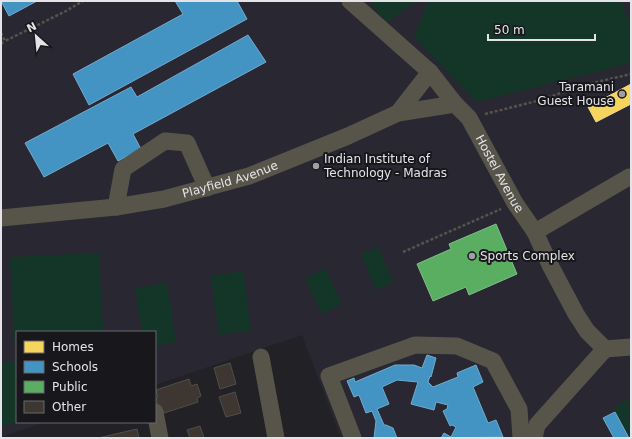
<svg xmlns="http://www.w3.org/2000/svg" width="632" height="439" font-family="'DejaVu Sans',sans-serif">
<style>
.built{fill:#292832}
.green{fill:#143628}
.homes{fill:#f6d55c;stroke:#f1da86}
.schools{fill:#4393c3;stroke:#73abce}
.public{fill:#5aae61;stroke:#83be8a}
.building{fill:#3e3631;stroke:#4f4d4e}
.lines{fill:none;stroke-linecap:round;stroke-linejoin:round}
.path{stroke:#54534d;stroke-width:2.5;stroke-dasharray:3 2;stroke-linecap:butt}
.minor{stroke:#57554a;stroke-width:17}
.poi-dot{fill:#a0a0a4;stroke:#17171c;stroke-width:1.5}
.labels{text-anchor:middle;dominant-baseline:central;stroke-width:4;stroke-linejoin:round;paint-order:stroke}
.poi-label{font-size:12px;fill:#e4e4e8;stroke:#17171c;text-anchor:start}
.street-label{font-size:12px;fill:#e4e4e8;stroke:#17171c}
</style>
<rect width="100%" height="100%" fill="#222125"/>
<path class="built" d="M1,1H631V438H341L302,335L155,385V332H17V422H45L1,437Z"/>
<path class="green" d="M370,1H416L386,23Z
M428,1H621L631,25V63L476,102L414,37Z
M378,247L393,282L376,290L361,254Z
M99,253L103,332H17V340H14L10,257Z
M325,268L342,304L322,314L305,279Z
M243,271L251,330L219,335L211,276Z
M167,283L176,342L155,346V332H142L135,288Z
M17,361V422L1,427V363Z
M631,398V438H629L613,408Z"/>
<path class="homes" d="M631,84V104L596,122L588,107Z"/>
<path class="schools" d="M1,1H37L9,16Z
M175,1H237L247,19L89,105L73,74L183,14Z
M248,35L266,62L133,134L141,149L118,161L108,143L44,177L25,143L131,87L137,97Z
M427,355L436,358L431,377L430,376L428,382L433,387L458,377L457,373L476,365L483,382L473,387L488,423L496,420L503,437L441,438L444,433L451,437L456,427L452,425L450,426L443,411L447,409L448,405L436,402L434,410L411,404L418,382L397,380L382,387L389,404L377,409L384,425H386L393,428L397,438H374L376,421L372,411L366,413L359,395L354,397L347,381L354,378L355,382L395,365H414L422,368Z
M615,412L629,438H614L603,418Z"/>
<path class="public" d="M496,224L517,274L469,295L466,287L433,301L417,264L451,249L449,244Z"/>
<path class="building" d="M230,363L236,384L220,389L214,368Z
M189,379L191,386L197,384L201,396L197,398L198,402L164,413L161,406L159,407L156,398L158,397L156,390Z
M235,392L241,413L226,417L219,397Z
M200,426L204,438H190L187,430Z
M137,429L139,438H98Z"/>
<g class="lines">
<path class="path" d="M1,33L5,41L66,11L83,1
M1,44L5,41
M485,114L541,100L580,86L631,74
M403,252L501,209"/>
<g class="minor">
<path id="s1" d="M350,1L430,72L455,104L469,118L515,203L535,232L550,265L576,314L587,331L605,349L631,347"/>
<path d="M398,113L455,104"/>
<path d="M116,207L123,169L165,141L187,143L207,188"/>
<path id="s2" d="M1,218L116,207L164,199L249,176L348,136L398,113L430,72"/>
<path d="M535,232L629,177"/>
<path d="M261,357L276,438"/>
<path d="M155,412L160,438"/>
<path d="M353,438L329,376L415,345L457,346L493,361L519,409L521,438"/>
<path d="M534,438L537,425L605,349"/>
</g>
</g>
<g class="poi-dot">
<circle cx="622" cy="94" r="4"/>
<circle cx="316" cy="166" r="4"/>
<circle cx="472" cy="256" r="4"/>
</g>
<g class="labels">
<g class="poi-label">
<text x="614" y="87" text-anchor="end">Taramani<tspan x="614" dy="14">Guest House</tspan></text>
<text x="324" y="159">Indian Institute of<tspan x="324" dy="14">Technology - Madras</tspan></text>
<text x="480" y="256">Sports Complex</text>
</g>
<g class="street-label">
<text stroke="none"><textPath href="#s1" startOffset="231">Hostel Avenue</textPath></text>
<text stroke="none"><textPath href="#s2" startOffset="233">Playfield Avenue</textPath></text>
</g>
</g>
<rect width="632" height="439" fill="none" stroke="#e4e4e8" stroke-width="4"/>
<rect x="16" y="331" width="140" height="92" fill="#17171c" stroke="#69696e"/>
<rect x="24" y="341" width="20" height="12" fill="#f6d55c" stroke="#69696e"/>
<text x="52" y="351" font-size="12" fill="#e4e4e8">Homes</text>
<rect x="24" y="361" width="20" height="12" fill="#4393c3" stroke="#69696e"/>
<text x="52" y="371" font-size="12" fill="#e4e4e8">Schools</text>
<rect x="24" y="381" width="20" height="12" fill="#5aae61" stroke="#69696e"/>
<text x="52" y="391" font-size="12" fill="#e4e4e8">Public</text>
<rect x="24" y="401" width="20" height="12" fill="#3e3631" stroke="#69696e"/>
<text x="52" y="411" font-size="12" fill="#e4e4e8">Other</text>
<g transform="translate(36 36) rotate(333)" stroke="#17171c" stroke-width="3" paint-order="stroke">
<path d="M0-3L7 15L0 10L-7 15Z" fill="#e4e4e8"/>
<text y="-6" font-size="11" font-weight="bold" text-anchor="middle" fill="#e4e4e8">N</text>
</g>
<path d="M488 34v6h107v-6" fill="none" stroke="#e4e4e8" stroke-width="2"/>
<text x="494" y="34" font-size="12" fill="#e4e4e8" stroke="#17171c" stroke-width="3" paint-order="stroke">50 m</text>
</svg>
